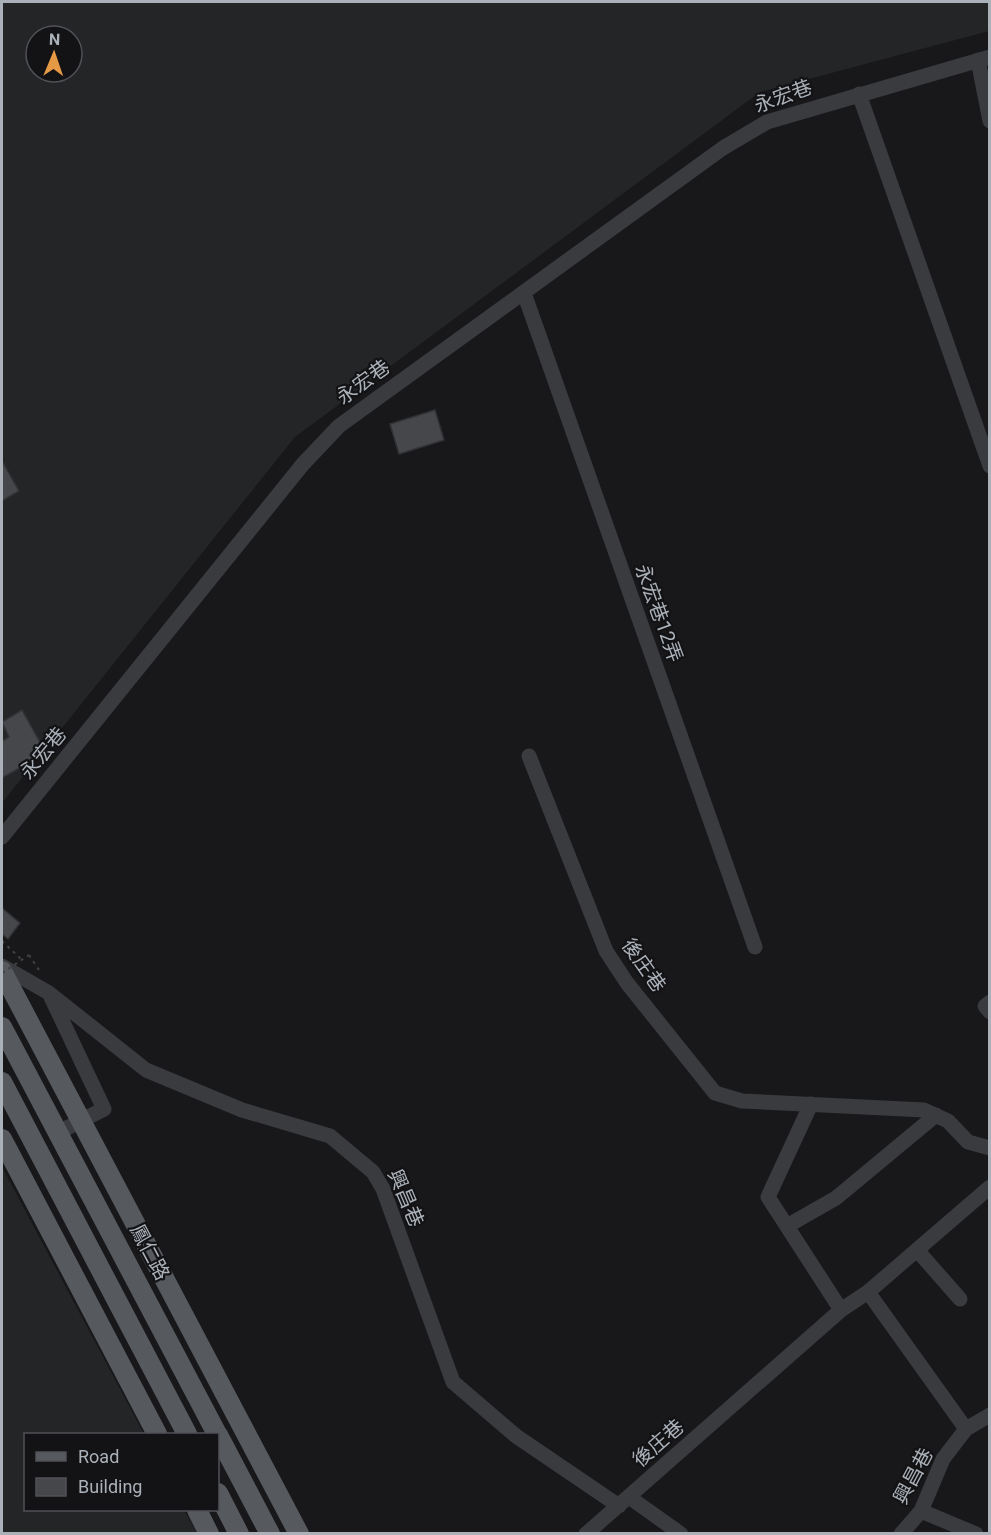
<svg xmlns="http://www.w3.org/2000/svg" width="991" height="1535" font-family="Roboto,'Noto Sans TC',sans-serif">
<style>
.built{fill:#242527;fill-rule:evenodd}
.building{fill:#45474a;stroke:#323336;stroke-width:1.5}
.lines{fill:none;stroke-linecap:round;stroke-linejoin:round}
.path{stroke:#404246;stroke-width:2;stroke-dasharray:3 4.5;stroke-linecap:butt}
.minor{stroke:#393b3f;stroke-width:15}
.major{stroke:#56595e;stroke-width:20}
.path-bridge{stroke:#404246;stroke-width:2;stroke-dasharray:3 4.5;stroke-linecap:butt}
.labels{text-anchor:middle;dominant-baseline:central;stroke-width:4.5;stroke-linejoin:round;paint-order:stroke}
.street-label{font-size:20px;fill:#abb1b9;stroke:#131315}
</style>
<rect width="100%" height="100%" fill="#18181a"/>
<path class="built" d="M2,2H989V31L760,92L295,437L2,803ZM36,36H72V72H36Z
M2,1167L144,1434H26V1510H184L197,1533H2Z"/>
<path class="building" d="M435,410L444,440L399,454L390,424Z
M2,461L19,491L2,501Z
M22,710L46,753L2,778V741L9,737L2,722Z
M2,908L20,923L8,939L2,934Z"/>
<g class="lines">
<path class="path" d="M2,941L22,960
M29,955L39,970"/>
<path class="minor" d="M978,60L990,121
M859,94L990,466
M524,293L755,947
M529,756L606,951L627,983L715,1093L742,1101L924,1110L948,1121L968,1142L990,1148
M2,837L303,464L339,426L723,148L767,122L990,57
M2,966L49,993L146,1070L242,1110L330,1136L373,1172L383,1189L453,1382L516,1436L619,1506
M51,997L104,1109L57,1133
M990,1002L985,1006L990,1012
M811,1104L768,1197L841,1310
M787,1226L836,1198L936,1115
M917,1250L960,1299
M868,1292L966,1429
M629,1497L681,1534
M921,1511L976,1534
M586,1534L841,1310L868,1292L990,1187
M901,1534L921,1511L943,1459L966,1429L990,1415"/>
<path class="major" d="M2,971L299,1534
M2,1027L217,1434
M2,1082L187,1434
M2,1139L157,1434
M218,1435L270,1534
M218,1493L239,1534
M197,1510L209,1534"/>
<path class="path-bridge" d="M2,973L29,955"/>
</g>
<g class="labels">
<g class="street-label">
<text transform="translate(783 96) rotate(-20)">永宏巷</text>
<text transform="translate(363 382) rotate(-36)">永宏巷</text>
<text transform="translate(659 613) rotate(70)">永宏巷12弄</text>
<text transform="translate(43 753) rotate(-51)">永宏巷</text>
<text transform="translate(644 965) rotate(55)">後庄巷</text>
<text transform="translate(406 1198) rotate(67)">興昌巷</text>
<text transform="translate(150 1252) rotate(62)">鳳仁路</text>
<text transform="translate(658 1443) rotate(-41)">後庄巷</text>
<text transform="translate(913 1476) rotate(-62)">興昌巷</text>
</g>
</g>
<rect width="991" height="1535" fill="none" stroke="#abb1b9" stroke-width="6"/>
<rect x="24" y="1433" width="195" height="78" fill="#131315" stroke="#505257" stroke-width="1.5"/>
<rect x="36" y="1452" width="30" height="9" fill="#56595e" stroke="#505257" stroke-width="1.5"/>
<text x="78" y="1463" font-size="18" fill="#abb1b9">Road</text>
<rect x="36" y="1478" width="30" height="18" fill="#45474a" stroke="#505257" stroke-width="1.5"/>
<text x="78" y="1493" font-size="18" fill="#abb1b9">Building</text>
<g transform="translate(54 54) rotate(2)"><circle r="28" fill="#131315" stroke="#505257" stroke-width="1.5"/>
<path d="M0-4.5L10 22L0 15L-10 22Z" fill="#e69945"/>
<text y="-9" font-size="16" font-weight="bold" text-anchor="middle" fill="#abb1b9">N</text>
</g>
</svg>
